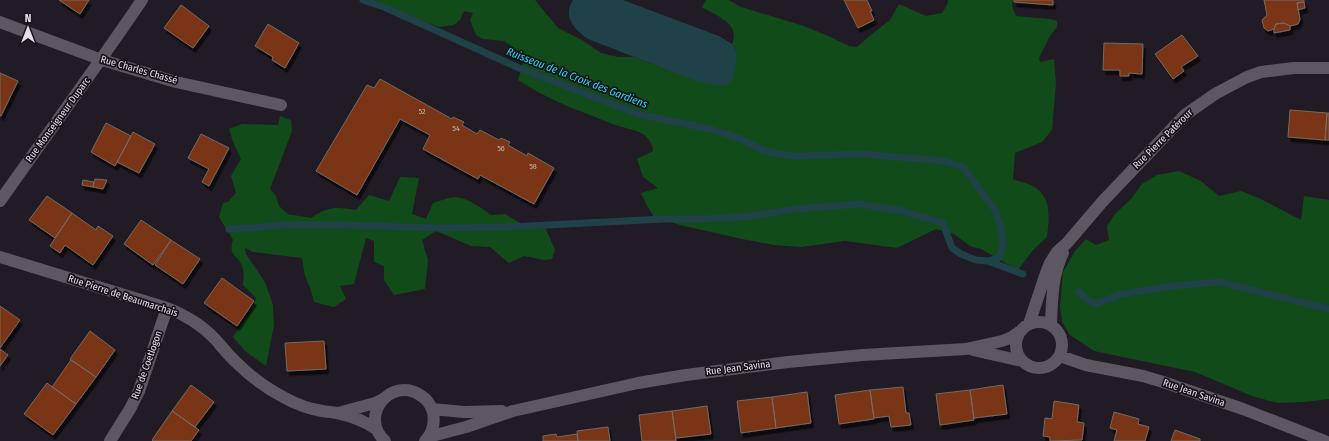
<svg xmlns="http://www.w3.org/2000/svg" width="1329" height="441" font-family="'Fira Sans Condensed',sans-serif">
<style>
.green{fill:#124b1a}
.water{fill:#1e4247}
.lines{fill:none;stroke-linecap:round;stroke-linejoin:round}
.stream{stroke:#1e4247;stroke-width:7}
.building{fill:#793513;stroke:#766963;filter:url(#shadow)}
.street{stroke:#5d5762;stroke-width:12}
.labels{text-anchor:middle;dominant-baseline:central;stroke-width:3.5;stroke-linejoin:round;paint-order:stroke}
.number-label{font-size:8px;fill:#cab6b3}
.street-label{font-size:10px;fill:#e5e1e8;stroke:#17121b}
.water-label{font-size:11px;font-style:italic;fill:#25ddef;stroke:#17121b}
</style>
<defs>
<filter id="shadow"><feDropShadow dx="2.5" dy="4.5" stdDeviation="0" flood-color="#0009"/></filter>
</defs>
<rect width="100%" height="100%" fill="#201b24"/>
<path class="green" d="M375,0H535L558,28L582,40L601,53L618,57H634L668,70L737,53L732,44C741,23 716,16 702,7L706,0H729L741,7L804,26L828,36L849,46L857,47L872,34L890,20L899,4L926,16L942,13L947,5L948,0H1013L1012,6L1016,16L1050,19L1057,21V27L1050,36L1039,58L1040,62L1054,59L1056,83L1052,130L1042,142L1015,153L1013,179C1020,182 1030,183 1036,188C1052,199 1049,220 1047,237L1033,250L1018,270L981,249L970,246L954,234L936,229L897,248L845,241L801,247L774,245L742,239L680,225L654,217L646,204L641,193L658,188L643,177L637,159L653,151C653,145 648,137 643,134C635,129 622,128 613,124C581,111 547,100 518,80L522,65L529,58L504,41L483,39L476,35L470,20L473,13L464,11L460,20L454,25L439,27L402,13Z
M280,116L291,120L292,131L270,189L276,196L279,206L288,214L311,218C328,206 336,207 356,210L369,195L389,201L400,177L419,178L412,214L426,219L433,203C439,201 448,198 454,197C466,197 482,208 491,215L505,214L525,226L545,227L555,250L552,259L544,260L524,256L509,263L490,247L471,246L436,231L422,240L428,260L425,289L394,295L384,280V266L374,262V241L366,238L354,284L340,286L346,299L334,307L314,302L311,290L305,276L302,258L253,252L245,248L246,254L265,282L273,305L274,325L266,366L245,351L233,337L251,311L256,298L243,285C244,278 244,272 242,266C237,253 228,258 233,240L219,217L223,203L228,202L236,193L231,176L241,159L233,142L229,129L242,124L278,125Z
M1179,171L1201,181L1219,196L1241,191L1259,198L1301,220L1304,196L1329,200V399L1305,402L1278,403L1252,396L1195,372L1094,351L1070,335L1062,322L1060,306L1063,272L1075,251L1086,239L1096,245L1109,240L1107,226L1115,214L1131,199L1142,184L1157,175Z"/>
<path class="water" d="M573,0H623L719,36L732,44L737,53L736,65L733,79L726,86L714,85L696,81L588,39C575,30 562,17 573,0Z"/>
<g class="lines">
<path class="stream" d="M363,0L384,7L519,68L638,114L710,129L738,138L763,150L779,154L795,156L861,154L945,161L963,167L995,210L1000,225L1003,240L1002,249L1000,255L998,258L988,261
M229,229L250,228L287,225H339L440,228L506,227L664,219H700L742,217L805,208L861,204L902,211L943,223L952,248L961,254L976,260L988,261L1023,274
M1079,292L1086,299L1096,304L1121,294L1172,286L1220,282L1329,309"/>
</g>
<path class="building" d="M59,0H89L80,14Z
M844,0H867L872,11H870L874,20L858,28Z
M1014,0H1053V5L1014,2Z
M1264,0H1304V2L1297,3L1300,19L1298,24L1290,26L1284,23L1276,24L1274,29L1268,31L1264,28L1262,20L1267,15Z
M1304,2L1305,8L1298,10L1297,3Z
M181,5L209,26L193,48L164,28Z
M1284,23L1290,26V30L1274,33V29L1276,24Z
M268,24L299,43L285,68L272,60L273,57L255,46Z
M1182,35L1198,56L1181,67L1184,71L1173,79L1155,54Z
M1104,43L1143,44L1142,74L1129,73V76H1120V70H1103Z
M0,73L18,81L1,116H0Z
M380,79L452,119L453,117L464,122L462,125L477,134L480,130L499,140L501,138L510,142L508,145L527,156L528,153L554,168L534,204L480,175L478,179L423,149L430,135L400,119L357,195L316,171L367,85L374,88Z
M1290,110L1327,113L1325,140L1288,137Z
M1327,113H1329V140H1325Z
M106,123L131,136L115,166L91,152Z
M133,132L155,144L139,173L117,162Z
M201,134L229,148L209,186L202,182L209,169L188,158Z
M95,179L107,180L103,189L93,187Z
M83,180L94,182L93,187L82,185Z
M47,196L72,213L55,238L29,220Z
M72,213L96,230L98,226L113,236L93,265L65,245L60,253L50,246Z
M141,220L171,240L153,265L124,244Z
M171,240L200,259L183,284L155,265Z
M222,278L254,301L237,326L204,303Z
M0,306L20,320L0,348Z
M90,331L115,350L96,377L70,359Z
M324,341L326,369L287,371L285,343Z
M0,349L8,355L0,366Z
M71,360L96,377L76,404L52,387Z
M47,383L76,404L53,435L24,414Z
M191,385L214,402L195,427L172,411Z
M1003,385L1007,414L974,418L970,390Z
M903,387L906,413H909L911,425L891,427L889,416L874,418L870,390Z
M870,390L874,419L839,424L835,395Z
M970,390L974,420L940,425L936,394Z
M807,392L811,423L776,428L772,397Z
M772,397L776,428L741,433L737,401Z
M1054,401L1079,405L1077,422L1084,423L1082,440L1050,441V437L1043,436L1045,418L1052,419Z
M707,406L711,434L676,438L672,411Z
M172,411L199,430L191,441H153L152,440Z
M672,411L676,441H642L639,415Z
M1114,412L1139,419L1138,424L1149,427L1145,441H1114L1117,430L1110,428Z
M608,427L610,441H578L577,431Z
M1175,430L1200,439V441H1171Z
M556,434L557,437L577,434L578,441H543V436Z"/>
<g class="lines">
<path class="street" d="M0,22L102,60L176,82L281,105
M0,201C47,134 96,68 142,0
M0,257L167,308C185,315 202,325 215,339C223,348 230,357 238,364C252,378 268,389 285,398C296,404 310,409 322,411C327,412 332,412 337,413C351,416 365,421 376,429
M1016 345a23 23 0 1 1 46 0a23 23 0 1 1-46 0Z
M1029,324L1045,276L1050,263L1057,252L1067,243L1103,201L1185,115L1215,94L1247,77L1261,72L1294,68H1329
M1051,325C1052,300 1052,276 1063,253
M973,350L1022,361
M1060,356L1086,365L1143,376L1163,382L1243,409L1325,441
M432,409L464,412L502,411
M338,413L375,403L383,399
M428,437L466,427L513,411L638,383L686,375L788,362L863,355L966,349L1002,341L1012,337L1022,330
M110,441L130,409L139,391L167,308
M385,441C358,416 391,376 420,395C427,399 431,405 433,412C435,423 433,433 425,441"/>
</g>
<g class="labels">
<g class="number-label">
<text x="422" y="111">52</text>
<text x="456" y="128">54</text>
<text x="501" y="148">56</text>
<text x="533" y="166">58</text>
</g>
<g class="street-label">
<text transform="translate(139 70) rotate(16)">Rue Charles Chassé</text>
<text transform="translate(58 120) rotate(-54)">Rue Monseigneur Duparc</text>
<text transform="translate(1163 139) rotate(-45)">Rue Pierre Patérour</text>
<text transform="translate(123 296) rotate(18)">Rue Pierre de Beaumarchais</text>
<text transform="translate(147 365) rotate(-70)">Rue de Coetlogon</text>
<text transform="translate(738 368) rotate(-7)">Rue Jean Savina</text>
<text transform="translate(1194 393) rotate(19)">Rue Jean Savina</text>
</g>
<g class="water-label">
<text transform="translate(577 78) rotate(21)">Ruisseau de la Croix des Gardiens</text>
</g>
</g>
<g transform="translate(28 28)" stroke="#17121b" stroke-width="3" paint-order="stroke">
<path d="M0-3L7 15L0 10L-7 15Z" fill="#e5e1e8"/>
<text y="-6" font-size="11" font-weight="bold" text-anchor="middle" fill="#e5e1e8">N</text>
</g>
</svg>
